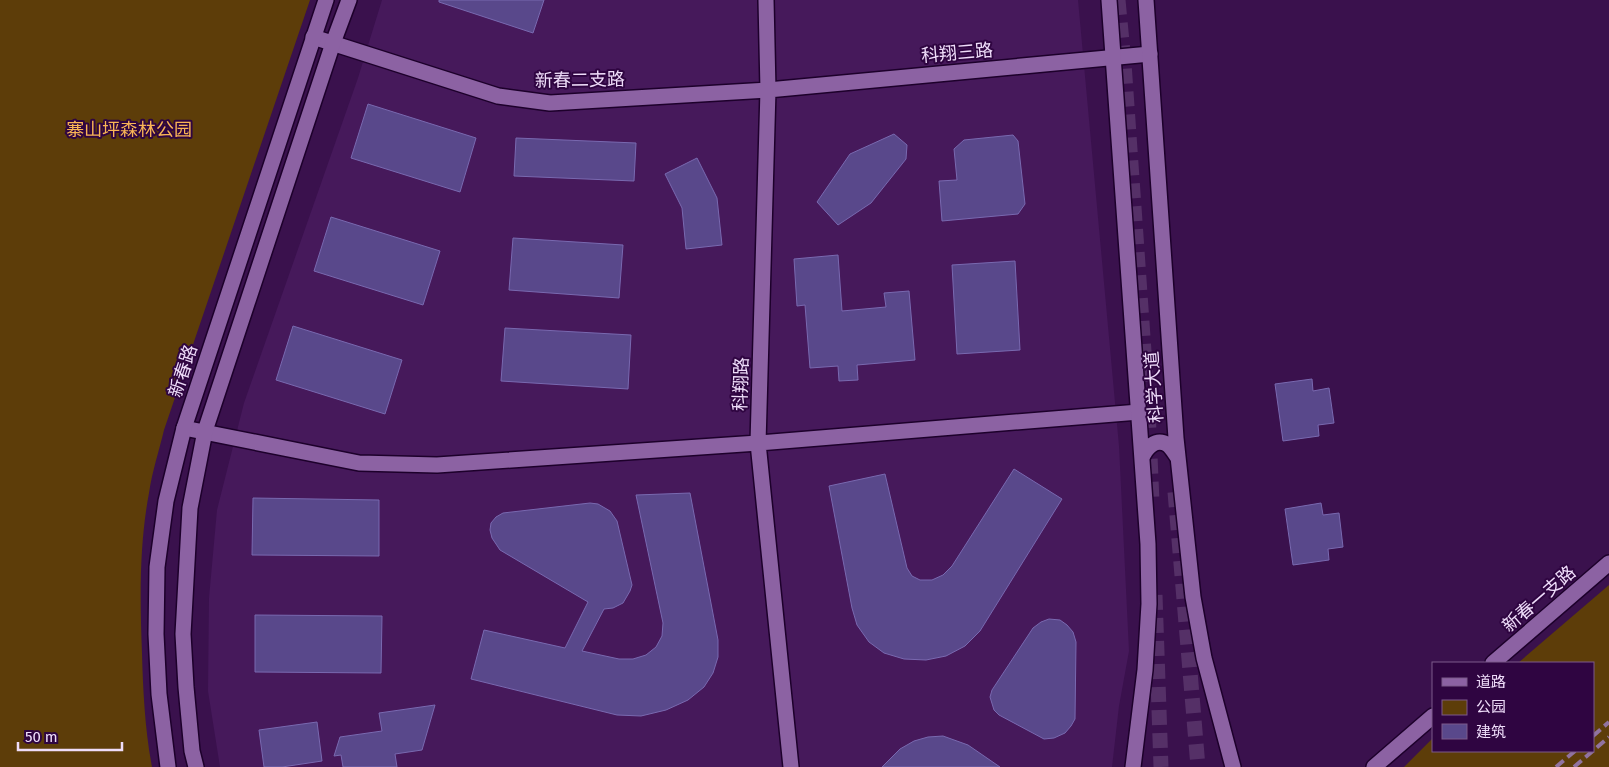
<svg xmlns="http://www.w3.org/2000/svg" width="1609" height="767" font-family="'Fira Sans','Noto Sans SC',sans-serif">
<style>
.built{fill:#46195b}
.green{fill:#5d3d09}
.building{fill:#59488b;stroke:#7969b0}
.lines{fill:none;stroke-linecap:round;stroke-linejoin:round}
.trunk-tunnel{stroke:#553067;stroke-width:15;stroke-dasharray:15 8;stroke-linecap:butt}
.tertiary-casing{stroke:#1d002b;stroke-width:18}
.secondary-casing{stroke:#1d002b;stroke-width:18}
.tertiary{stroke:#8c62a3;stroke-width:15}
.secondary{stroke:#8c62a3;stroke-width:15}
.rail{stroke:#9173a0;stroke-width:4;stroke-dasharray:10 5;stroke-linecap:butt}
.labels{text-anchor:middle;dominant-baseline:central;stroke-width:4;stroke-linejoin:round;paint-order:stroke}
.street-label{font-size:18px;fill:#efddfa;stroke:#2f0541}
.park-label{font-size:18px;fill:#f9b555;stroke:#2f0541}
</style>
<rect width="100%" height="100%" fill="#3a114d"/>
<path class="built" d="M382,0H1078L1119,446L1129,651L1119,706L1112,767H220L208,691L209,598L217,510L244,403L358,78Z"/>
<path class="green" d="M0,0H310L164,430C159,451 152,472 149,493C139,546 140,600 142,653C143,691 145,730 152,767H0Z
M1609,585V767H1404L1433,738V751H1593V663H1518Z"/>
<path class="building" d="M439,0H544L533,33L439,2Z
M368,104L476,138L460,192L351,158Z
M894,134L907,145L906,159L871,203L838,225L817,202L850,154Z
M1013,135L1018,141L1025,204L1018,214L942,221L939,181L957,180L954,149L964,140Z
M516,138L636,143L634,181L514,176Z
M697,158L717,198L722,245L686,249L682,208L665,174Z
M331,217L440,251L423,305L314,271Z
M513,238L623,245L619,298L509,290Z
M838,255L842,311L886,307L884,293L909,291L915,360L857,365L858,380L839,381L838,366L810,368L805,305L797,306L794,259Z
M1015,261L1020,350L957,354L952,265Z
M293,326L402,360L385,414L276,380Z
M505,328L631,335L628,389L501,381Z
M1312,379L1313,391L1329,388L1334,423L1318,425L1319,436L1283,441L1275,384Z
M1014,469L1062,499L980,631L965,646L946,656L926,660L904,659L884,653L869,642L857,625L852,608L829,486L885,474L907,568L912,576L920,580H932L943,575L952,566Z
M690,493L718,640V657L713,673L704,687L688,700L666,710L641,716L617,715L471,679L484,630L565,648L588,602L500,550L492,538L490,530L491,523L496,517L503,513L590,503L598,504L610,511L617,521L632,585L630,591L623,603L613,608L604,609L582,651L619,659H633L646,655L656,647L662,636L663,623L636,495Z
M253,498L379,500V556L252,555Z
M1321,503L1323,515L1339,513L1343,547L1328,549L1329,560L1293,565L1285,509Z
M255,615L382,616L381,673L255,672Z
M1049,619L1060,620L1067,625L1073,632L1076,642L1075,719L1071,726L1065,733L1054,738L1044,739L999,715L994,710L990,697L992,690L1033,628L1041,622Z
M435,705L422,750L395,754L397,767H343L341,755L334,756L340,737L382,731L379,713Z
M317,722L322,761L282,767H264L259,730Z
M943,736L968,745L1000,767H882L900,749L914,741L928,737Z"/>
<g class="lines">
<path class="trunk-tunnel" d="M1118,0L1124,63L1148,409L1152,502
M1175,492L1198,767
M1155,595L1161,767"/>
<g class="tertiary-casing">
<path id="tertiary" d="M766,0L768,90L758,443L791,767
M313,37L498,96L550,103L768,90L1150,54
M184,428L359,463L437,465L758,443L1139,412
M1493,663L1609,563
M1374,767L1433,716"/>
</g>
<g class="secondary-casing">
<path id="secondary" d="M1109,0L1148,544L1149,604L1145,670L1133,767
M1146,0L1176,438L1193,597L1204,658L1233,767
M1142,458C1146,448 1156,437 1168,445C1172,448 1175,454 1178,458
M168,767L159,694L156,634L157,567L166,501L184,428L326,0
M196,767L192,751L186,687L183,634L190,508L205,431L333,43L349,0"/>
</g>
<use href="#tertiary" class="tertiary"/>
<use href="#secondary" class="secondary"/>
<path class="rail" d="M1593,736L1609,722
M1556,767L1575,751
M1574,767L1609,737"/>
</g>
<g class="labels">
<g class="street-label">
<text transform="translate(957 53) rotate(-5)">科翔三路</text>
<text transform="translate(580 80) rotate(-1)">新春二支路</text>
<text transform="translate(183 371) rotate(-72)">新春路</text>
<text transform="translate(741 384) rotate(-88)">科翔路</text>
<text transform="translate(1154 387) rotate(-94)">科学大道</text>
<text transform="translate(1539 599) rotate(-41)">新春一支路</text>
</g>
<g class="park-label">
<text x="129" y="130">寨山坪森林公园</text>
</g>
</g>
<rect x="1432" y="662" width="162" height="90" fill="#2f0541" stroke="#7c5b8b"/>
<rect x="1442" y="678" width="25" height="8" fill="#8c62a3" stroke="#7c5b8b"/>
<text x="1476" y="687" font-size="15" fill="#efddfa">道路</text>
<rect x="1442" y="700" width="25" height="15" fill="#5d3d09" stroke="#7c5b8b"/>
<text x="1476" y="712" font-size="15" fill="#efddfa">公园</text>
<rect x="1442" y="724" width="25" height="15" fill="#59488b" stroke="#7c5b8b"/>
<text x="1476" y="737" font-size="15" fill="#efddfa">建筑</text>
<path d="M18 742v8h104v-8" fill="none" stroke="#efddfa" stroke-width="2.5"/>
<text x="25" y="742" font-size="15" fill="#efddfa" stroke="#2f0541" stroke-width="4" paint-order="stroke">50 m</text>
</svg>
